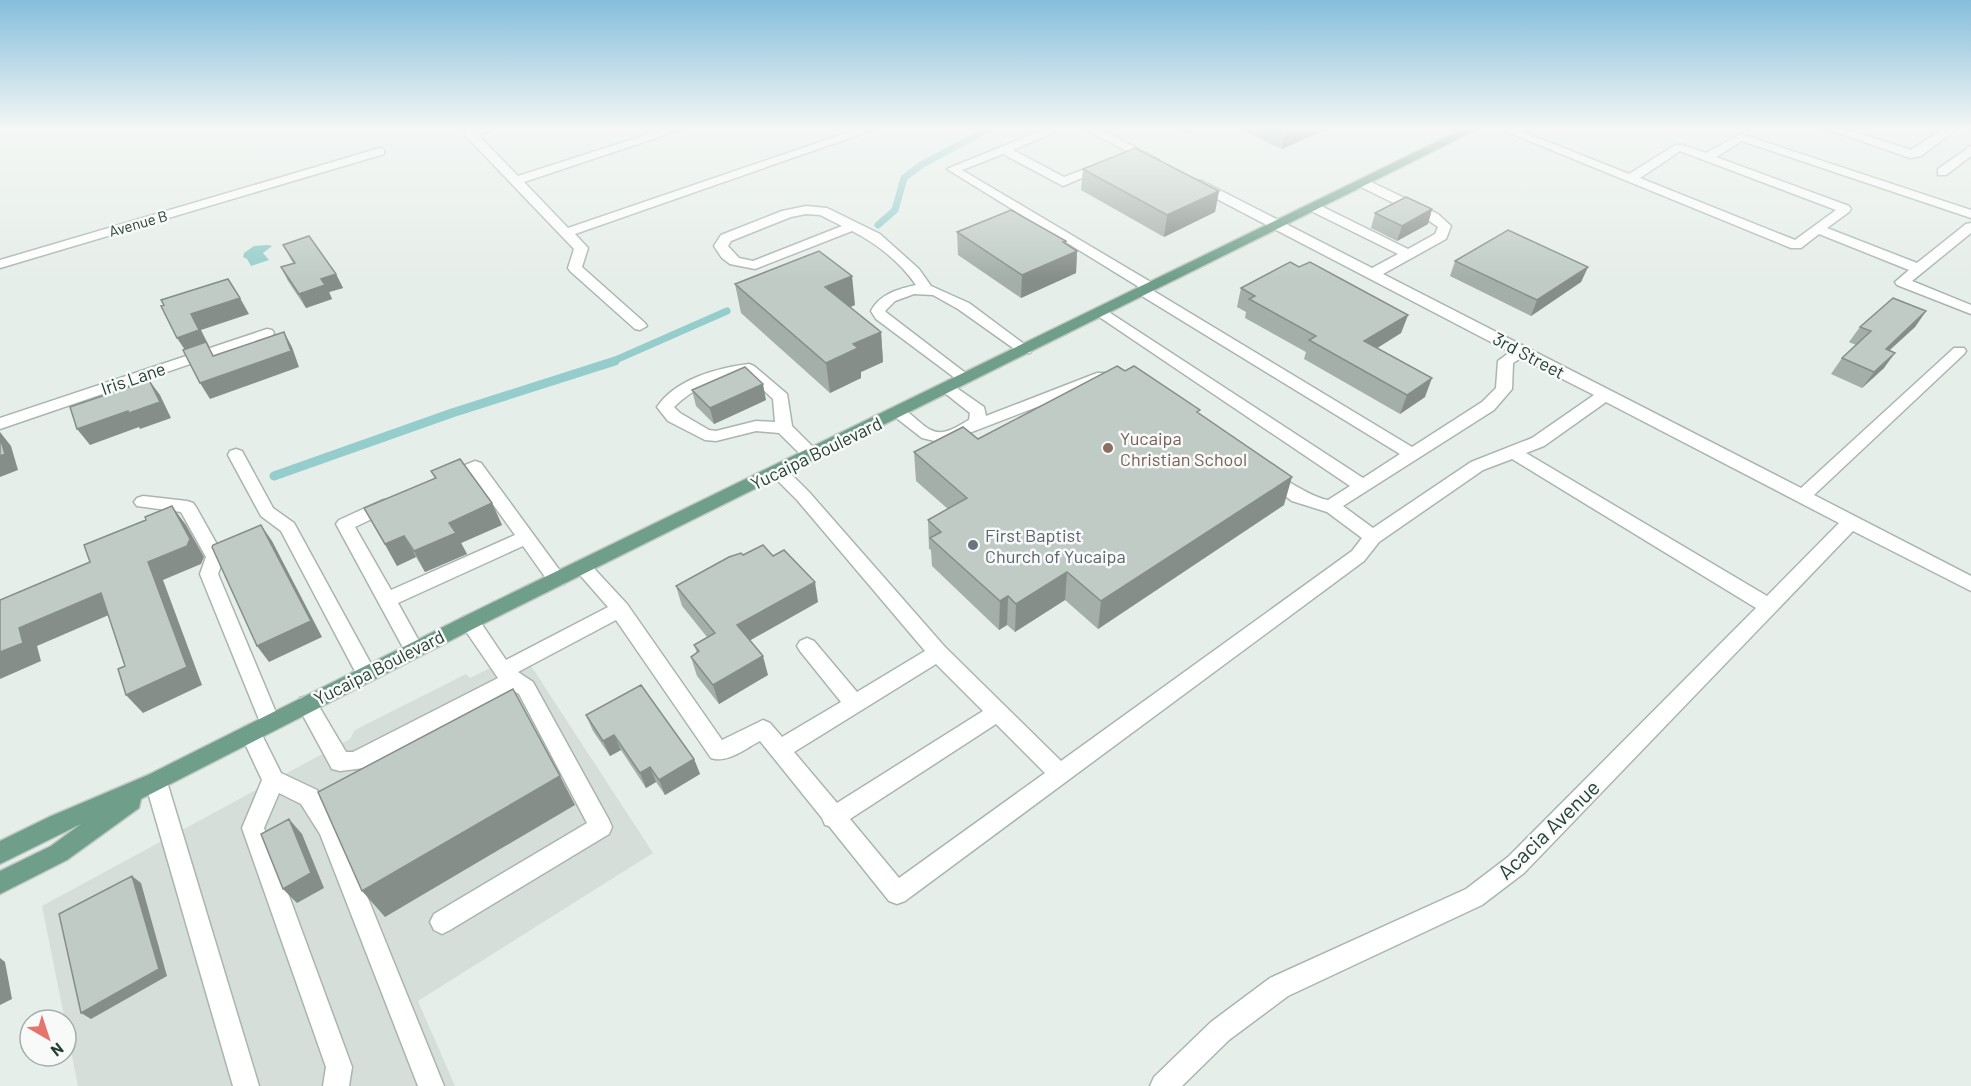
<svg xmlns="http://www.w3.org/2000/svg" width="1971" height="1086" font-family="Barlow,sans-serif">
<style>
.built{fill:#d5ded8}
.water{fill:#94cdcb}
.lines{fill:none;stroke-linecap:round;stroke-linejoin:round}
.stream-far1{stroke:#94cdcb;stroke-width:7}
.stream{stroke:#94cdcb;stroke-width:9}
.minor-casing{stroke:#a9b6af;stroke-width:3}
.major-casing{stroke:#c2c9c6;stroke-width:3}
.minor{fill:#fff;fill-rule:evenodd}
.major{fill:#6f9f8a;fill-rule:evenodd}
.wall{fill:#a4afa9}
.shaded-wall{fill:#868e89}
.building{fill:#bfcbc4;stroke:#868e89;stroke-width:1.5}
.education-dot{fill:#8d6e63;stroke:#f7faf8;stroke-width:2}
.worship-dot{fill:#6b7280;stroke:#f7faf8;stroke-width:2}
.labels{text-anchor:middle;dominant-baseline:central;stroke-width:5;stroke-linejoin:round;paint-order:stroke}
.far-street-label{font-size:15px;fill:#263f34;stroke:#f7faf8}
.street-label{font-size:18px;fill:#263f34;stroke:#f7faf8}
.education-label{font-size:18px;fill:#785e54;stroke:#f7faf8;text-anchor:start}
.worship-label{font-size:18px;fill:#5b616d;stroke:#f7faf8;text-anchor:start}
.near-street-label{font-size:21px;fill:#263f34;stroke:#f7faf8}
</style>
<rect width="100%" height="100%" fill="#e6eee9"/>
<path class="built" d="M522,652L653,853L418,1001L455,1086H78L42,906L350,739L355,730L466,674L470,678Z"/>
<path class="water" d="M268,245L272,246L263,253L269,260L251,266L247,259L243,257L244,253L254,246Z"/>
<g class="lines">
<path class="stream-far1" d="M878,225L895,210L904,178L921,165L992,127
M611,362L727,311"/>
<path class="stream" d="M274,476L452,413L615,361"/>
<g class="minor-casing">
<path id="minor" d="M481,127H499L478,135L518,176L671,127H689L524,182L568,228L864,127H881L575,234L588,248L582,267L645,323L647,326L640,330L635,329L570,271L568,268L574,249L464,134Z
M1050,127H1066L1013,150L1064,177L1104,162L1110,166L1063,186L1003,154L962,170L1154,284L1156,287L1152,290L1412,447L1482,402L1496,388L1498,361L1510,352L1194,187V181H1202L1372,268L1398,254L1309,210L1307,207L1309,204H1317L1408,249L1435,234L1438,227L1428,220L1359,186V180H1367L1438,214L1451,226L1446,239L1383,274L1801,488L1954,348H1964L1966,351L1964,354L1814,495L1971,576V591L1853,531L1524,873L1482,905L1288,996L1229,1040L1182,1086H1150L1154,1077L1211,1022L1270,978L1466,889L1508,857L1756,608L1512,459L1483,470L1379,542L1364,561L905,901L897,904L889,901L829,826L825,825L822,818L760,741C746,748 727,764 711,758L616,620L518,672L533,682L609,820L612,827L609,834L450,930L442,934L434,930L430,922L434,914L587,823L519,694L512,690L364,768L340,771L332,769L300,710L297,704L300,698L307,696L314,698L346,752H353L498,678L463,627L460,622L463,617L470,615L477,617L506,660L608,607L573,567L576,562L582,560L588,562L627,604L722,740L763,720L770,723L782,737L841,702L800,651L797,646L800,641L807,638L814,641L857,692L925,651L797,500L773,476L771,472L773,468H785L809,492L945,647L1061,761L1352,551L1362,538L1327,512L1292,501L1260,477L1262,473C1276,469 1306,497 1328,500L1350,486L1092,312L1099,308L1104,309L1363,478L1400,454L1137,293L1135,290L1139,287L947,169ZM1521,358L1594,395L1532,438L1471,462L1373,528L1343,506L1494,410L1512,389L1513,363ZM1606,402L1839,523L1767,596L1526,453L1544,446ZM936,664L983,711L837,803L794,752ZM996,724L1045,773L899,878L850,819Z
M1081,127H1096L1159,160L1157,163H1149Z
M1176,127H1189L1191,129L1185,132Z
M1495,127H1511L1629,174L1675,145H1683L1706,153L1741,134L1971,210V218L1742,141L1716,157L1849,206L1851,209L1849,212L1827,228L1917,263L1966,224L1971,223V233L1912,281L1971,305V314L1897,285L1895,282L1909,270L1819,234L1801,248H1791ZM1680,151L1836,210L1795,240L1640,178Z
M1821,127H1839L1911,150L1946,127H1959L1921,156L1910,158Z
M1971,146V156L1946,175H1938V169Z
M380,148L384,150V154L0,268V260Z
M806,206L827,208L880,234L919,269L931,286L969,303L1032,350L1030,353H1020L958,309L933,295L914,294L895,301L885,311L887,313L972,378L969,381H959L876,319L871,311C880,294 898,289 916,285C900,262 876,243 852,231L755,269L730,264L722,258L714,246L721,235L782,211ZM806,214L820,215L842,226L753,261L739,258L728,246L731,241L791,217Z
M267,329L272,330L274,333L272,336L0,429V418Z
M749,364L754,366L787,394L792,426L817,451L819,455L817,459H805L779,433L756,431L716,441L705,440L668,421L657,407C676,379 717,368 749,364ZM746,374L773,399L775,422L756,421L716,431L709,430L680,413L674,407C693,388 719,377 746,374Z
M1097,373H1114L1122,378L1114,383H1099L943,443L922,438L890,413L892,409C912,404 922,435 943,432C952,431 961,424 969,420L970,413L941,390L938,387L941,384H951L984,407L986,416Z
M236,449L242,451L273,508L294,523L376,673L373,679L366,681L359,679L281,531L261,516L228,455L230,451Z
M475,461L481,463L566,579L564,584L557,586L550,584L523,546L398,603L424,650L421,655L414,658L407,655L336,524L339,520L383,500H395L398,504L395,508L355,527L391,590L515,535L472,475L447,485L441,483L439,479L441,475Z
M143,496L187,501L193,503L196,507L224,557L218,574L280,722L277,728L270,731L263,728L260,722L200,574L206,557L181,512L137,506L134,502L137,498Z
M251,724L258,727L281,773L317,790L337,822L444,1086H418L320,834L301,804L279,793L264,828L352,1067L349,1086H323L326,1067L242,828L262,780L240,733L244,727Z
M156,773L164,775L167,782L259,1086H233L145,782L148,775Z"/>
</g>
<g class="major-casing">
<path id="major" d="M1467,127H1482L477,627L141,799L139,808L67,860L0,894V871L51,846L81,824L0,864V841L49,817L148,775L463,617Z"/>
</g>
<use href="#minor" class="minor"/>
<use href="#major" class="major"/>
</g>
<path class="wall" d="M1235,127H1332L1282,149Z
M1083,169L1219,191L1215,212L1164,237L1081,190Z
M1432,209L1428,224L1397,241L1371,228L1375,213Z
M957,232L1066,241V243L1077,251L1076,273L1021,298L958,255Z
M283,245L336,274L343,288L329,292L332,299L306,308L288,281L281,267L293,263Z
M1455,261L1588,267L1581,282L1531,316L1450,276Z
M1299,267L1408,315L1401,333L1377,348L1425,397L1400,414L1304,359L1306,352L1245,318L1246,312L1237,307L1241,288Z
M735,284L855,305L850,307L881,332L883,362L861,372V378L830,393L741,313Z
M1926,311L1915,327L1890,350L1884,368L1862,388L1831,374L1842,358L1856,345L1849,342L1860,327Z
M1125,371L1199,414L1284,505L1098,629L1065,600L1015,632L1007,625L999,630L932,566L931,550L929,549L928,520L948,509L916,481L914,452L978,439Z
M692,390L766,400L714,424L696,406Z
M431,471L492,503L502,525L461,543L467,554L425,572L416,557L397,566L364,508L435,479Z
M743,555L818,602L750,640L768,675L719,704L697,676L691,657L697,653L694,645L707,637L682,606L676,586Z
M586,715L694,759L700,774L665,795L656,782L646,788L621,750L610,756L593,731Z"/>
<path class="shaded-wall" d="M1289,127H1332L1282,149L1286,128Z
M1219,191L1215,212L1164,237L1167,215Z
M1432,209L1428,224L1397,241L1402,226Z
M1066,241L1065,256L1077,251L1076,273L1021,298L1022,275Z
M1588,267L1581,282L1531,316L1537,300Z
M336,274L343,288L329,292L332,299L306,308L299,294L321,279Z
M852,276L855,305L828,317L825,287Z
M240,298L249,314L201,330L209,346H208L215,358L187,353L177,338L191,314Z
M1926,311L1915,327L1874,364L1886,349Z
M1408,315L1401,333L1358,360L1364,341Z
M284,332L292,347L299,367L210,399L200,383Z
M881,332L883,362L861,372V378L830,393L826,363L853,344Z
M1895,353L1884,368L1862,388L1874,372Z
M1432,378L1425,397L1400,414L1407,395Z
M149,380L160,395L171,418L140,429L139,427L90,445L77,429Z
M763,384L766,400L714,424L710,408Z
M0,432L11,446L18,470L0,477Z
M1292,477L1284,505L1098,629L1101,601Z
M492,503L502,525L461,543L467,554L425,572L414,551L449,523Z
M172,506L186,525L204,557L201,564L163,580L202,685L143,713L126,695L148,562Z
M261,525L272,541L322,637L269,662L257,646Z
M404,536L416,557L397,566L385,544Z
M1067,572L1065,600L1015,632L1016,604Z
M815,582L818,602L742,645L737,625Z
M101,593L118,611L37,646L41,661L0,679V652L19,628Z
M1008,596L1007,625L999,630L1000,601Z
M763,656L768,675L719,704L713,685Z
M614,735L621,750L610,756L603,741Z
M694,759L700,774L665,795L659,780Z
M650,767L656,782L646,788L640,773Z
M560,776L575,805L385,917L362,891Z
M289,819L302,834L324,888L297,903L283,889Z
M132,876L141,883L167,976L91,1019L81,1013Z
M0,958L5,962L12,999L0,1005Z"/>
<path class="building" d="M1135,148L1219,191L1167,215L1083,169Z
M1406,197L1432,209L1402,226L1375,213Z
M1011,210L1066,241L1063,242L1077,251L1022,275L957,232Z
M1508,230L1588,267L1537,300L1455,261Z
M309,236L336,274L321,279L325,285L299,294L281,267L295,263L283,245Z
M819,251L852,276L825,287L881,332L853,344L858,348L826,363L735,284Z
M1290,262L1299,267L1310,262L1408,315L1364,341L1432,378L1407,395L1309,340L1316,336L1249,299L1255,296L1241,288Z
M228,279L240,298L191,314L199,330L177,338L161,306L164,305L161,300Z
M1893,298L1926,311L1886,349L1895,353L1874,372L1842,358L1871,331L1860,327Z
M284,332L291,351L200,383L183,350L206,342L213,356Z
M1117,366L1125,371L1134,366L1200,410L1197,412L1292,477L1101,601L1067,572L1016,604L1008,596L1000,601L930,538L941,532L928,520L967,498L914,452L963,427L978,439Z
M745,367L763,384L710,408L692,390Z
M149,380L160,402L129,413L128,411L77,429L70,407Z
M0,437L5,454L0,456Z
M460,459L492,503L449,523L456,533L414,551L404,536L385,544L364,508L436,478L431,471Z
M172,506L190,539L187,546L148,562L187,667L126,695L118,669L125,666L101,593L19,628L23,643L0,652V600L90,562L84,545L146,520L145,517Z
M261,525L311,621L257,646L212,547L213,545Z
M763,545L773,556L784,550L815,582L737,625L763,656L713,685L691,657L699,651L694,645L715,633L676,586L729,557L741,553L743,555Z
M641,685L694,759L659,780L650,767L640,773L614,735L603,741L586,715Z
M513,689L560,776L362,891L318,792Z
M289,819L311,873L283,889L261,834Z
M132,876L159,969L81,1013L59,914Z"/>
<linearGradient id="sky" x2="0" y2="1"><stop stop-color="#86bedc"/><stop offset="0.46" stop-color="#f4f7f5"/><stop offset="1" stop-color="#f4f7f5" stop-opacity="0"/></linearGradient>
<rect width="1971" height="279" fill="url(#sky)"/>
<circle class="education-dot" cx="1108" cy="448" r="6"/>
<circle class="worship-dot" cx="973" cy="545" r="6"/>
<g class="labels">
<g class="far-street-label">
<text transform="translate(138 223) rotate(-16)">Avenue B</text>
</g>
<g class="street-label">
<text transform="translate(1529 355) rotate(28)">3rd Street</text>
<text transform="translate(133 378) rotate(-19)">Iris Lane</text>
<text transform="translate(816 453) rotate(-26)">Yucaipa Boulevard</text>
<text transform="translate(379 667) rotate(-27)">Yucaipa Boulevard</text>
</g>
<g class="education-label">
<text x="1120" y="438">Yucaipa<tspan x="1120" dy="21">Christian School</tspan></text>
</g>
<g class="worship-label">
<text x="985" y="535">First Baptist<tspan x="985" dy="21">Church of Yucaipa</tspan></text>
</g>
<g class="near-street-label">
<text transform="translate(1548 829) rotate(-44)">Acacia Avenue</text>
</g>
</g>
<g transform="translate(48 1038) rotate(141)"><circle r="28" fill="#f7faf8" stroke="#a3afaa" stroke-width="1.5"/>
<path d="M0-4.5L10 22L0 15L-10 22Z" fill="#e6736c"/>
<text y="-9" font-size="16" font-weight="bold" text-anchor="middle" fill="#263f34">N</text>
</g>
</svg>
